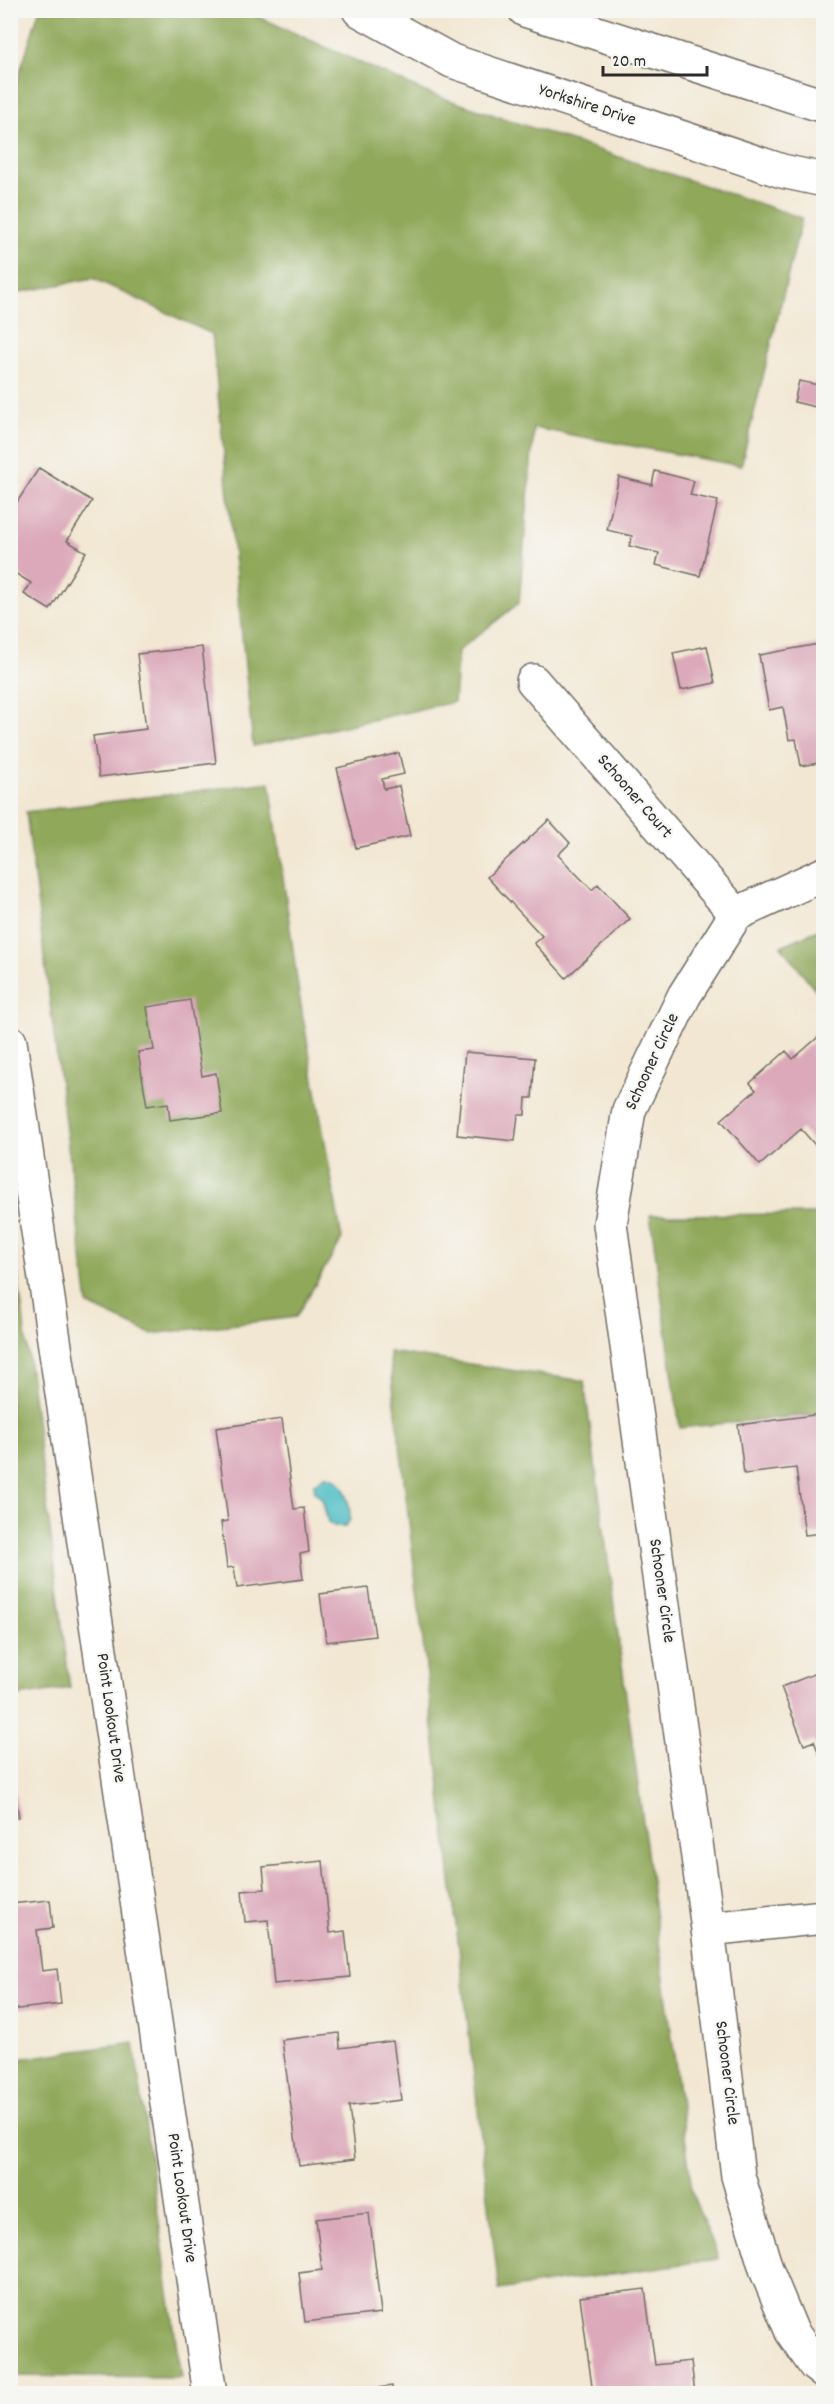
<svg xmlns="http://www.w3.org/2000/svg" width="834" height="2404" font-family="Dekko,sans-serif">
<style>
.forest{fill:#8fa85a;stroke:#5d6a42;stroke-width:1.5}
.water{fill:#52c0c6;stroke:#3e7678;stroke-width:1.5}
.building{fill:#dba9ba}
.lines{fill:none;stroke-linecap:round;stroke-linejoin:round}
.minor-casing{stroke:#716d65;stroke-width:36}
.minor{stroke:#fff;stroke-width:33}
.labels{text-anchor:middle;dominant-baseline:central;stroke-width:4.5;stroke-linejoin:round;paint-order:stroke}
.street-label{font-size:18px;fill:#2b2b2b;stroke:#f6f6f2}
</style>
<rect width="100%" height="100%" fill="#f6f6f2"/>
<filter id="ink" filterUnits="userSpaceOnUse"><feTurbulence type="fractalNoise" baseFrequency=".0167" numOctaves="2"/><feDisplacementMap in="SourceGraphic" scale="12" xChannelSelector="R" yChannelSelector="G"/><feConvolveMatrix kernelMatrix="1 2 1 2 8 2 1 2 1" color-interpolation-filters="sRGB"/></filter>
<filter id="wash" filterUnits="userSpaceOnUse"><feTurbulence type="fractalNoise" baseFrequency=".008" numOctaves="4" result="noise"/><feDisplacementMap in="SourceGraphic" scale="24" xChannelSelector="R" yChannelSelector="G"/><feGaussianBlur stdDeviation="1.35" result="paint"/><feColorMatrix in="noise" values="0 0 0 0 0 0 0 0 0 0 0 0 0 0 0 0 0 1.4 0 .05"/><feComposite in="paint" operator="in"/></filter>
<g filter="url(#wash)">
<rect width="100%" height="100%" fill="#f2e7d2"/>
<path class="forest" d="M39,11H246L425,92L802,218L741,466L534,428L519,603L458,651L454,702L253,746L212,334L93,278L11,294V100Z
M270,782L299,994L342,1239L296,1317L151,1334L88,1305L26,812Z
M823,928V999L781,946Z
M823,1214V1413L680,1428L650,1215Z
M11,1221L70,1688L11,1697H10Z
M389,1352L584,1381L693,2196L719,2259L499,2290Z
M134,2043L181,2378L11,2376V2060Z"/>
<path class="water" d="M325,1476C345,1476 350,1502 350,1520L345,1526H334L328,1522L322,1499L315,1492L314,1484Z"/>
<g id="blocks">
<path class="building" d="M799,381L824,386L820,408L794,402Z
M39,468L92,501L67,541L86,552L50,610L24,594L31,583L10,570V513Z
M655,471L694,481L690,495L718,501L700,576L656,565L659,553L629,546L632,536L607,530L619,477L652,485Z
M824,643V762L801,766L796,739L789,740L783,707L769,710L759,655Z
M707,646L715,683L681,690L673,653Z
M202,647L216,763L99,777L93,736L146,729L137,654Z
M399,753L404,774L382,779L384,789L399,786L410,836L356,848L337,768Z
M549,820L570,843L558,855L592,890L598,884L630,919L566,978L534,943L542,936L487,877Z
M190,1000L202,1076L216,1073L222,1113L170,1120L168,1103L147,1106L138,1052L154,1050L147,1007Z
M824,1032V1137L815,1145L801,1129L760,1165L721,1120L756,1090L750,1083L786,1051L793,1059Z
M465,1052L535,1058L532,1098H526L525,1115H518L515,1141L457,1135Z
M821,1414L824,1533L805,1535L796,1468L744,1474L738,1425Z
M282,1419L294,1509L304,1508L309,1552L300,1554L303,1579L237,1588L234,1567L227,1568L221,1522L228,1521L216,1428Z
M368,1588L375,1636L326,1642L320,1594Z
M824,1670V1764H823L814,1741L804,1745L781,1687Z
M10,1765L19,1817L10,1819Z
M323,1861L330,1933L345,1931L350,1977L274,1984L268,1920L245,1922L242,1891L265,1889L263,1867Z
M50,1900L53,1928L37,1930L42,1971L57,1969L61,2004L10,2010V1904Z
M339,2033L340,2048L393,2041L401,2100L349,2106L355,2159L299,2166L282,2040Z
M369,2213L381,2313L305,2322L299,2273L322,2270L316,2219Z
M645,2289L655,2365L691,2361L695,2394H593L580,2297Z
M392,2386L393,2394H347V2392Z"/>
</g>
</g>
<g filter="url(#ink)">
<use href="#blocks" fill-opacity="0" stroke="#716d65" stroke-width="1.5"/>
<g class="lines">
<g class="minor-casing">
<path id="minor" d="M359,10L452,61L782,171L824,180
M525,10L824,106
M533,681L736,914
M824,874L736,914L684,996L629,1110L610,1224L708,1929L738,2176L767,2272L792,2332L815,2365L824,2372
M10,1042L210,2394
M708,1929L824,1917"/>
</g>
<use href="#minor" class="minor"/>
</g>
</g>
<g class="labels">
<g class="street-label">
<text transform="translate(587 106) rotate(18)">Yorkshire Drive</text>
<text transform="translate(634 797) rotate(49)">Schooner Court</text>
<text transform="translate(653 1062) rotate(-65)">Schooner Circle</text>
<text transform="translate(661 1591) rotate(82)">Schooner Circle</text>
<text transform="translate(110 1718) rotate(82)">Point Lookout Drive</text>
<text transform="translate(726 2073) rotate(83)">Schooner Circle</text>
<text transform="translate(181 2198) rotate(82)">Point Lookout Drive</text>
</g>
</g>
<rect width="834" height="2404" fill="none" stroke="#f6f6f2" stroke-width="36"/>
<path d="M603 66v9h104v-9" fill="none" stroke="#2b2b2b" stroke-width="3"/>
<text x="612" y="66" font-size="18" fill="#2b2b2b" stroke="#f6f6f2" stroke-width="4.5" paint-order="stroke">20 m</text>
</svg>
